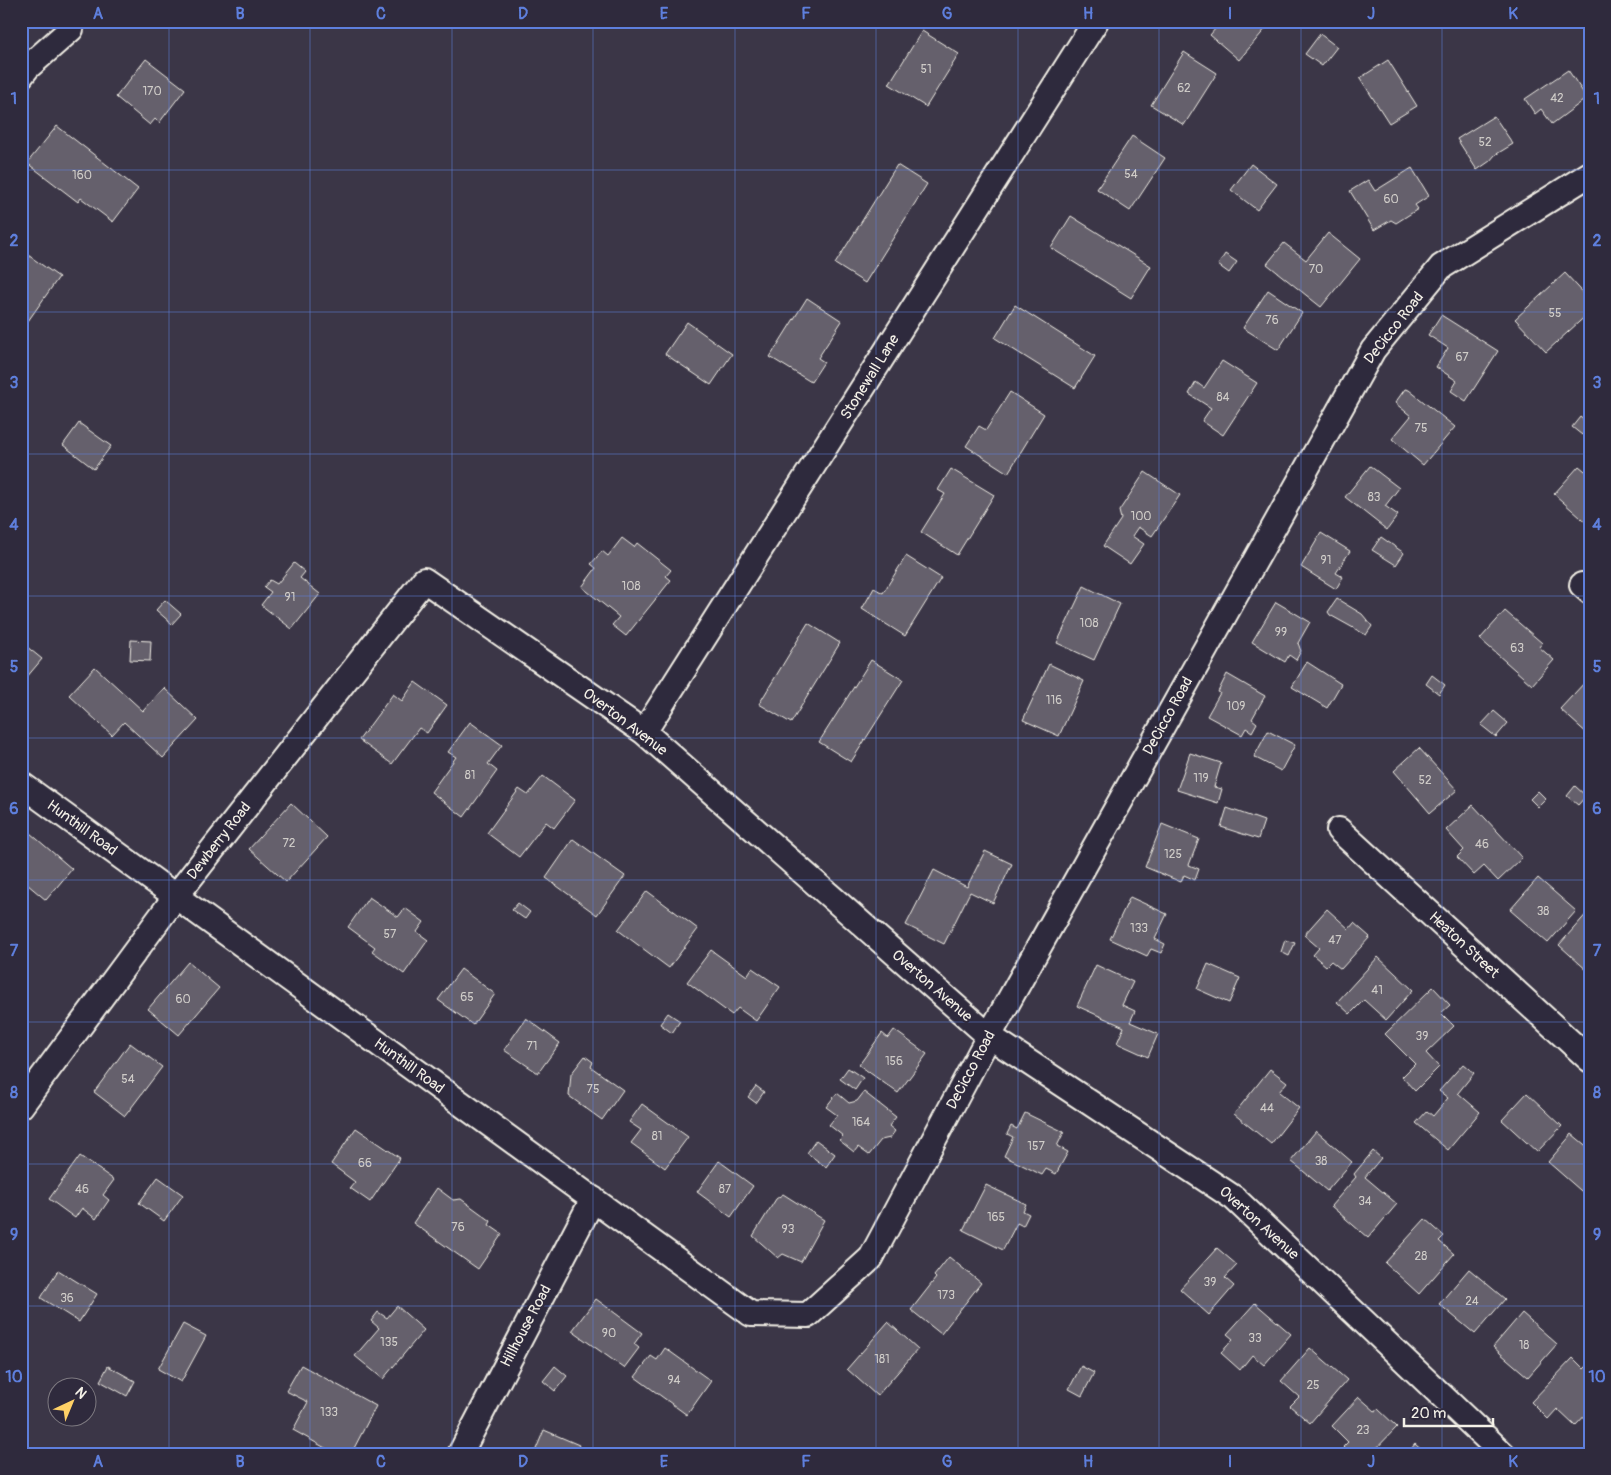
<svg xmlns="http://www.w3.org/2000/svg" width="1611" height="1475" font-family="Pangolin,sans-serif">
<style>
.building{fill:#65616c;stroke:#f4f1e8}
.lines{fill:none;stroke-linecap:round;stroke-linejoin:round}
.minor-casing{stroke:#f4f1e8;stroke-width:28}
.minor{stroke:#2f2a3d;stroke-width:24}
.grid{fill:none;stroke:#5e7fdd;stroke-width:1;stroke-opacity:0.55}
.labels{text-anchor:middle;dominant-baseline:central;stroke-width:4.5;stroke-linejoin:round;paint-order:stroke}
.number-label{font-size:12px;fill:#d0cdc9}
.street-label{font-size:15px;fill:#f4f1e8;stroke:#2f2a3d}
.neatline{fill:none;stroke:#5e7fdd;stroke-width:2}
.grid-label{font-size:16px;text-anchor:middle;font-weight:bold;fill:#5e7fdd}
</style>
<rect width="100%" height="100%" fill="#3b3647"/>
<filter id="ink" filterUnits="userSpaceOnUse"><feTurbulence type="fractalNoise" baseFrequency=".02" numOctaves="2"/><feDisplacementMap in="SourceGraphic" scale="10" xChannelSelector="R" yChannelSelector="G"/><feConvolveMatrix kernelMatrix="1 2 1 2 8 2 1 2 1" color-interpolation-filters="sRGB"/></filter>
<g filter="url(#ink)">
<path class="building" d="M1222,21H1272L1239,60L1210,35Z
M922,31L959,54L926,107L889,84Z
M1320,34L1337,47L1322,66L1305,54Z
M1184,52L1217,73L1184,125L1151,105Z
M146,59L185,89L159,123L155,119L150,125L116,97Z
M1388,60L1417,106L1389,123L1360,78Z
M1568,70L1587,98L1552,124L1541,109L1535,114L1525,99Z
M1494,116L1513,144L1495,155L1490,161L1477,170L1457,139Z
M57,126L138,189L113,222L81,198L78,202L27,163Z
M1132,136L1165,158L1130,211L1097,189Z
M1251,164L1277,184L1257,210L1231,190Z
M897,165L927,184L865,283L835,264Z
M1412,168L1429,196L1415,205L1418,209L1396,223L1391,220L1374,230L1350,191L1368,180L1375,191Z
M1071,216L1151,266L1131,298L1051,248Z
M1328,233L1360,259L1321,307L1267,264L1284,243L1306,260Z
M21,250L59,277L21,331Z
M1225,254L1237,262L1229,273L1218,265Z
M1565,273L1590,300V312L1546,352L1515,319Z
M1268,290L1302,313L1278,350L1243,328Z
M807,298L842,321L818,358L824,362L811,382L770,357Z
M1015,305L1095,356L1075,388L995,338Z
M1441,315L1498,351L1466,401L1451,391L1457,381L1436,367L1448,348L1428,335Z
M687,322L732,354L711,385L665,354Z
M1222,361L1257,383L1223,435L1202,421L1211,408L1189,394L1196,382L1204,388Z
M1405,389L1409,390L1455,427L1423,465L1392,439L1411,416L1395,403Z
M1010,392L1044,414L1008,473L966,446L979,426L986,430Z
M1580,417L1590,425L1582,435L1572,427Z
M79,423L111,446L94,469L63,445Z
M1370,466L1399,488L1385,506L1398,515L1387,530L1345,497Z
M1579,466L1590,475V526L1554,494Z
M951,469L994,495L957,555L921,532L945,494L938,490Z
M1145,472L1180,495L1152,536L1138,527L1132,536L1144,544L1130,564L1103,546L1121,519L1119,511Z
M1321,533L1350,551L1336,573L1343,577L1336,589L1301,567Z
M1381,537L1404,553L1396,565L1372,550Z
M622,538L634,547L637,543L671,570L666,576L671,580L626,636L612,625L619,617L582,587L596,568L591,564L602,551L608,556Z
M906,556L941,578L905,636L862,609L874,588L883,593Z
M294,563L305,572L300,578L320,594L292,629L261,605L271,592L264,587L270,580L277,584Z
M1084,586L1120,604L1094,660L1057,643Z
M1337,599L1362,614L1372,626L1366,635L1330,615L1328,612Z
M165,600L181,614L172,624L156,610Z
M1276,602L1310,622L1298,643L1301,651L1296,660L1289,655L1285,662L1252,642Z
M1505,611L1542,643L1539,647L1554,660L1532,685L1480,639Z
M808,623L840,643L791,723L759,704Z
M131,640L151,641L150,661L130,660Z
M21,642L42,659L21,684Z
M871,660L903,680L851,762L819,742Z
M1307,662L1341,684L1327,708L1292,687Z
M1049,664L1084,681L1059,736L1023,720Z
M95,667L143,711L164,688L198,720L163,758L124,722L112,735L69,695Z
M1227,674L1265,696L1252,719L1257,723L1252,732L1246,728L1242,735L1207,716L1220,693L1218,692Z
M1432,675L1445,685L1439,694L1426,684Z
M1586,681L1590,684V736L1560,709Z
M415,682L447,705L427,733L419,728L392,764L359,740L393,694L402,701Z
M1494,711L1508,723L1496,737L1481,725Z
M470,722L502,745L488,764L497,771L464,817L431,792L456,757L448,752Z
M1268,731L1295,745L1281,771L1254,757Z
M1419,748L1457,790L1430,813L1394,771Z
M1190,753L1221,763L1214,787L1222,789L1218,803L1177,790Z
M543,776L575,800L554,828L546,822L519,857L487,833L519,789L528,795Z
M1575,786L1586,796L1578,805L1567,796Z
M1538,791L1546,799L1538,807L1530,799Z
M291,803L327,837L286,882L249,849Z
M1473,805L1522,858L1498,881L1484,866L1474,875L1457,857L1464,850L1446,830Z
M1227,808L1264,821L1258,839L1221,827Z
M1162,824L1199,839L1189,865L1199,869L1195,880L1184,875L1181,882L1145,867Z
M30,833L72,869L46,900L21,879V843Z
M573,839L625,876L597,915L546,878Z
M985,851L1012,864L993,903L970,892L944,944L906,925L934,870L967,887Z
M1538,878L1576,911L1548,943L1510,910Z
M647,891L698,929L669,968L618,930Z
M369,897L398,917L405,908L424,922L417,932L428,940L404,974L372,951L375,947L348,927Z
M1130,897L1167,914L1155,939L1165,944L1161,953L1151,949L1147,956L1110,939Z
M518,903L530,912L525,919L512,910Z
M1327,909L1349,929L1354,923L1370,937L1341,969L1331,961L1326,966L1313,955L1319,948L1304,935Z
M1589,911L1590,912V973L1559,945Z
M1285,940L1295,943L1289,956L1281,952Z
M711,950L747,976L752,968L780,987L756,1021L738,1008L732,1015L687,982Z
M1378,957L1413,990L1386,1020L1364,1000L1350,1014L1337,1002Z
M188,962L219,988L179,1035L148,1009Z
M1208,964L1240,978L1229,1003L1197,989Z
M1096,965L1133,982L1122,1005L1135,1011L1130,1022L1158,1034L1148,1057L1117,1043L1124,1027L1077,1006Z
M461,969L495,994L473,1025L438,1000Z
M1433,987L1450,1005L1441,1013L1454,1026L1426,1053L1439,1067L1415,1091L1402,1077L1415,1064L1385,1034Z
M668,1013L680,1021L672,1033L660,1024Z
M526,1018L560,1043L538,1073L504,1050Z
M894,1030L927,1054L898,1093L859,1065L882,1033L888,1038Z
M130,1043L162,1067L125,1116L94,1092Z
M585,1056L593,1062L591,1067L623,1090L602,1120L569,1096L571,1074Z
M1463,1064L1474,1073L1458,1093L1480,1112L1448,1150L1416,1123L1427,1111L1433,1116L1448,1098L1439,1091Z
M848,1068L863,1078L855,1090L840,1079Z
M1270,1069L1287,1082L1279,1092L1299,1108L1271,1144L1234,1114Z
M756,1086L764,1092L756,1103L748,1097Z
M864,1092L896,1117L889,1126L895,1131L890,1138L881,1140L869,1155L858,1147L854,1152L839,1140L843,1136L829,1125L837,1115L826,1107L837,1093L849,1103L857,1101Z
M1527,1093L1562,1126L1537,1152L1502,1120Z
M642,1104L688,1137L665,1168L631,1143L641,1130L629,1122Z
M1025,1113L1064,1132L1057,1146L1068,1152L1056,1174L1046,1169L1042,1175L1004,1156L1013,1137L1007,1134L1011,1126L1017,1129Z
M356,1128L400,1158L370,1202L350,1188L355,1182L331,1164Z
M1316,1131L1352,1162L1327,1191L1291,1161Z
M1572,1134L1590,1149V1195L1588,1197L1548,1162Z
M816,1140L835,1154L826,1167L807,1153Z
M1373,1151L1381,1158L1365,1177L1397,1204L1368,1238L1331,1206L1356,1177L1354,1174Z
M80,1156L114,1180L103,1195L109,1200L96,1219L82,1208L75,1218L49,1199Z
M719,1161L753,1186L731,1217L697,1192Z
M158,1177L183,1195L164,1221L139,1203Z
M986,1185L1026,1204L1023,1211L1029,1214L1023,1226L1017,1223L1003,1250L963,1230Z
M437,1188L453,1200L461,1199L491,1221L489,1225L502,1234L478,1269L413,1223Z
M783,1194L824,1220L801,1262L783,1254L778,1258L753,1236L776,1199Z
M1425,1219L1444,1236L1439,1241L1454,1254L1419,1294L1385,1263Z
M1217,1248L1237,1265L1225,1278L1234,1286L1209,1315L1180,1289Z
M949,1257L981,1283L941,1334L911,1310L936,1278L934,1276Z
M1469,1269L1505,1299L1475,1334L1439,1304Z
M58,1270L97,1294L79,1322L41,1298Z
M596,1299L642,1333L634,1344L639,1348L624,1368L572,1331Z
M1255,1303L1291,1334L1264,1365L1252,1355L1240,1370L1221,1353L1233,1339L1227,1334Z
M397,1306L424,1330L383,1379L355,1356L379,1328L371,1321L378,1312L387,1318Z
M1522,1313L1557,1344L1528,1377L1493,1347Z
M888,1322L918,1349L877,1396L847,1369Z
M183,1324L206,1336L181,1382L158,1369Z
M665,1348L711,1381L687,1415L635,1377L651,1356L657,1360Z
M1310,1348L1347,1380L1310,1423L1290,1406L1299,1397L1281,1381Z
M1573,1358L1584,1369L1590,1363V1410L1575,1426L1557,1409L1548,1419L1531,1402Z
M301,1365L376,1406L351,1454H336L293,1430L308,1402L286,1391Z
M108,1366L135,1381L127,1396L100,1381Z
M555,1366L567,1376L555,1391L543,1381Z
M1081,1366L1094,1373L1082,1396L1069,1389Z
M1359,1397L1375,1411L1378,1409L1397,1427L1371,1454H1350L1343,1447L1348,1442L1332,1426Z
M544,1430L579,1445L575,1454H534Z
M1415,1444L1426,1454H1407Z"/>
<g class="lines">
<g class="minor-casing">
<path id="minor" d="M21,76L28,67L71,29
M1582,585L1590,592
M644,732L1096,21
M21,784L751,1314L808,1315L871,1258L989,1036L1373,350L1441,267L1590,174
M1339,830L1590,1060
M21,1106L176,896L424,580L644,732L989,1036L1234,1198L1503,1454
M460,1454L593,1199"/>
</g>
<use href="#minor" class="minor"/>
</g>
</g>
<path class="grid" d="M169,21V1454M310,21V1454M452,21V1454M593,21V1454M735,21V1454M876,21V1454M1018,21V1454M1159,21V1454M1301,21V1454M1442,21V1454M21,170H1590M21,312H1590M21,454H1590M21,596H1590M21,738H1590M21,880H1590M21,1022H1590M21,1164H1590M21,1306H1590"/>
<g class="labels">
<g class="number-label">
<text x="926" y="69">51</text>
<text x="1184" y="88">62</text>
<text x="152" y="91">170</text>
<text x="1557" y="98">42</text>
<text x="1485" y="142">52</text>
<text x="1131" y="174">54</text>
<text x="82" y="175">160</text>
<text x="1391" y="199">60</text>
<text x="1316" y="269">70</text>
<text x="1555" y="313">55</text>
<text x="1272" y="320">76</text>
<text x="1462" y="357">67</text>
<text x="1223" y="397">84</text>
<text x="1421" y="428">75</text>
<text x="1374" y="497">83</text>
<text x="1141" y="516">100</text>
<text x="1326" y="560">91</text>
<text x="631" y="586">108</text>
<text x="290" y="597">91</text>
<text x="1089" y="623">108</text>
<text x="1281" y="632">99</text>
<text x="1517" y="648">63</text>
<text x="1054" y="700">116</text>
<text x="1236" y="706">109</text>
<text x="470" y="775">81</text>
<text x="1201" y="778">119</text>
<text x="1425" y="780">52</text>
<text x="289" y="843">72</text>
<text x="1482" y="844">46</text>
<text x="1173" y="854">125</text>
<text x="1543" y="911">38</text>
<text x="1139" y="928">133</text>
<text x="390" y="934">57</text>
<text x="1335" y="940">47</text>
<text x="1377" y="990">41</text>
<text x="467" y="997">65</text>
<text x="183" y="999">60</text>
<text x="1422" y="1036">39</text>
<text x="532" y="1046">71</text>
<text x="894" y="1061">156</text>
<text x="128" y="1079">54</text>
<text x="593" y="1089">75</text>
<text x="1267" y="1108">44</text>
<text x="861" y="1122">164</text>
<text x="657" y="1136">81</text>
<text x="1036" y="1146">157</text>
<text x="1321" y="1161">38</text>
<text x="365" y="1163">66</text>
<text x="82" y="1189">46</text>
<text x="725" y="1189">87</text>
<text x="1365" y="1201">34</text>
<text x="996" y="1217">165</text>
<text x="458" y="1227">76</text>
<text x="788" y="1229">93</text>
<text x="1421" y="1256">28</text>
<text x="1210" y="1282">39</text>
<text x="946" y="1295">173</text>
<text x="67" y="1298">36</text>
<text x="1472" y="1301">24</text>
<text x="609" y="1333">90</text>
<text x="1255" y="1338">33</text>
<text x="389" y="1342">135</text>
<text x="1524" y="1345">18</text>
<text x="882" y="1359">181</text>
<text x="674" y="1380">94</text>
<text x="1313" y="1385">25</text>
<text x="329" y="1412">133</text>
<text x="1363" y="1430">23</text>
</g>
<g class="street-label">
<text transform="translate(1394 328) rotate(-52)">DeCicco Road</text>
<text transform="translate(870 377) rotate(-58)">Stonewall Lane</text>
<text transform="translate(1168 716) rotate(-61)">DeCicco Road</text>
<text transform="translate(625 722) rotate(37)">Overton Avenue</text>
<text transform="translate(82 828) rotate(36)">Hunthill Road</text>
<text transform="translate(219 841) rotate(-52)">Dewberry Road</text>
<text transform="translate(1464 945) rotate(43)">Heaton Street</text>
<text transform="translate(932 986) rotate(41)">Overton Avenue</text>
<text transform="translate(409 1066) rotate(36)">Hunthill Road</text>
<text transform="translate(971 1070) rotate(-62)">DeCicco Road</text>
<text transform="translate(1259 1223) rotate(42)">Overton Avenue</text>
<text transform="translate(526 1326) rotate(-62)">Hillhouse Road</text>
</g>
</g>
<rect width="1611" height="1475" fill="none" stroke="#2f2a3d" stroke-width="55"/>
<g transform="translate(72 1402) rotate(44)"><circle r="24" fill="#2f2a3d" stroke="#7e7a81"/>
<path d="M0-4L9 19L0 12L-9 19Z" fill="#ffd166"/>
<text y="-8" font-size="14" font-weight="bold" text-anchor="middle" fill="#f4f1e8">N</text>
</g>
<path d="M1404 1418v8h89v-8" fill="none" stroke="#f4f1e8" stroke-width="2.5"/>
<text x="1411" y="1418" font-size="15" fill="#f4f1e8" stroke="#2f2a3d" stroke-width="4" paint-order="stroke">20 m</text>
<rect x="28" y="28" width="1556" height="1420" class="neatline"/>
<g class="grid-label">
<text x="98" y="19">A</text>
<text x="240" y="19">B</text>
<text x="381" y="19">C</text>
<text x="523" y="19">D</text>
<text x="664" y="19">E</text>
<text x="806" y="19">F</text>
<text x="947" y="19">G</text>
<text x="1088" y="19">H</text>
<text x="1230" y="19">I</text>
<text x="1371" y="19">J</text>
<text x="1513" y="19">K</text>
<text x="14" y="104">1</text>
<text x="1597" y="104">1</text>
<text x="14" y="246">2</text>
<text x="1597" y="246">2</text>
<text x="14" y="388">3</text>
<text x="1597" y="388">3</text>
<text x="14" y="530">4</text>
<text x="1597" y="530">4</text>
<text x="14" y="672">5</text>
<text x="1597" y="672">5</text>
<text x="14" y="814">6</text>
<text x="1597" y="814">6</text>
<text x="14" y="956">7</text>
<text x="1597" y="956">7</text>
<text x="14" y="1098">8</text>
<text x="1597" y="1098">8</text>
<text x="14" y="1240">9</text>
<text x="1597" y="1240">9</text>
<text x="14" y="1382">10</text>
<text x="1597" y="1382">10</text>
<text x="98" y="1467">A</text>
<text x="240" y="1467">B</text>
<text x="381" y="1467">C</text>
<text x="523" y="1467">D</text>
<text x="664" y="1467">E</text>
<text x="806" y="1467">F</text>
<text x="947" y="1467">G</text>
<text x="1088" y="1467">H</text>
<text x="1230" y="1467">I</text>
<text x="1371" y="1467">J</text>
<text x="1513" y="1467">K</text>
</g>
</svg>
